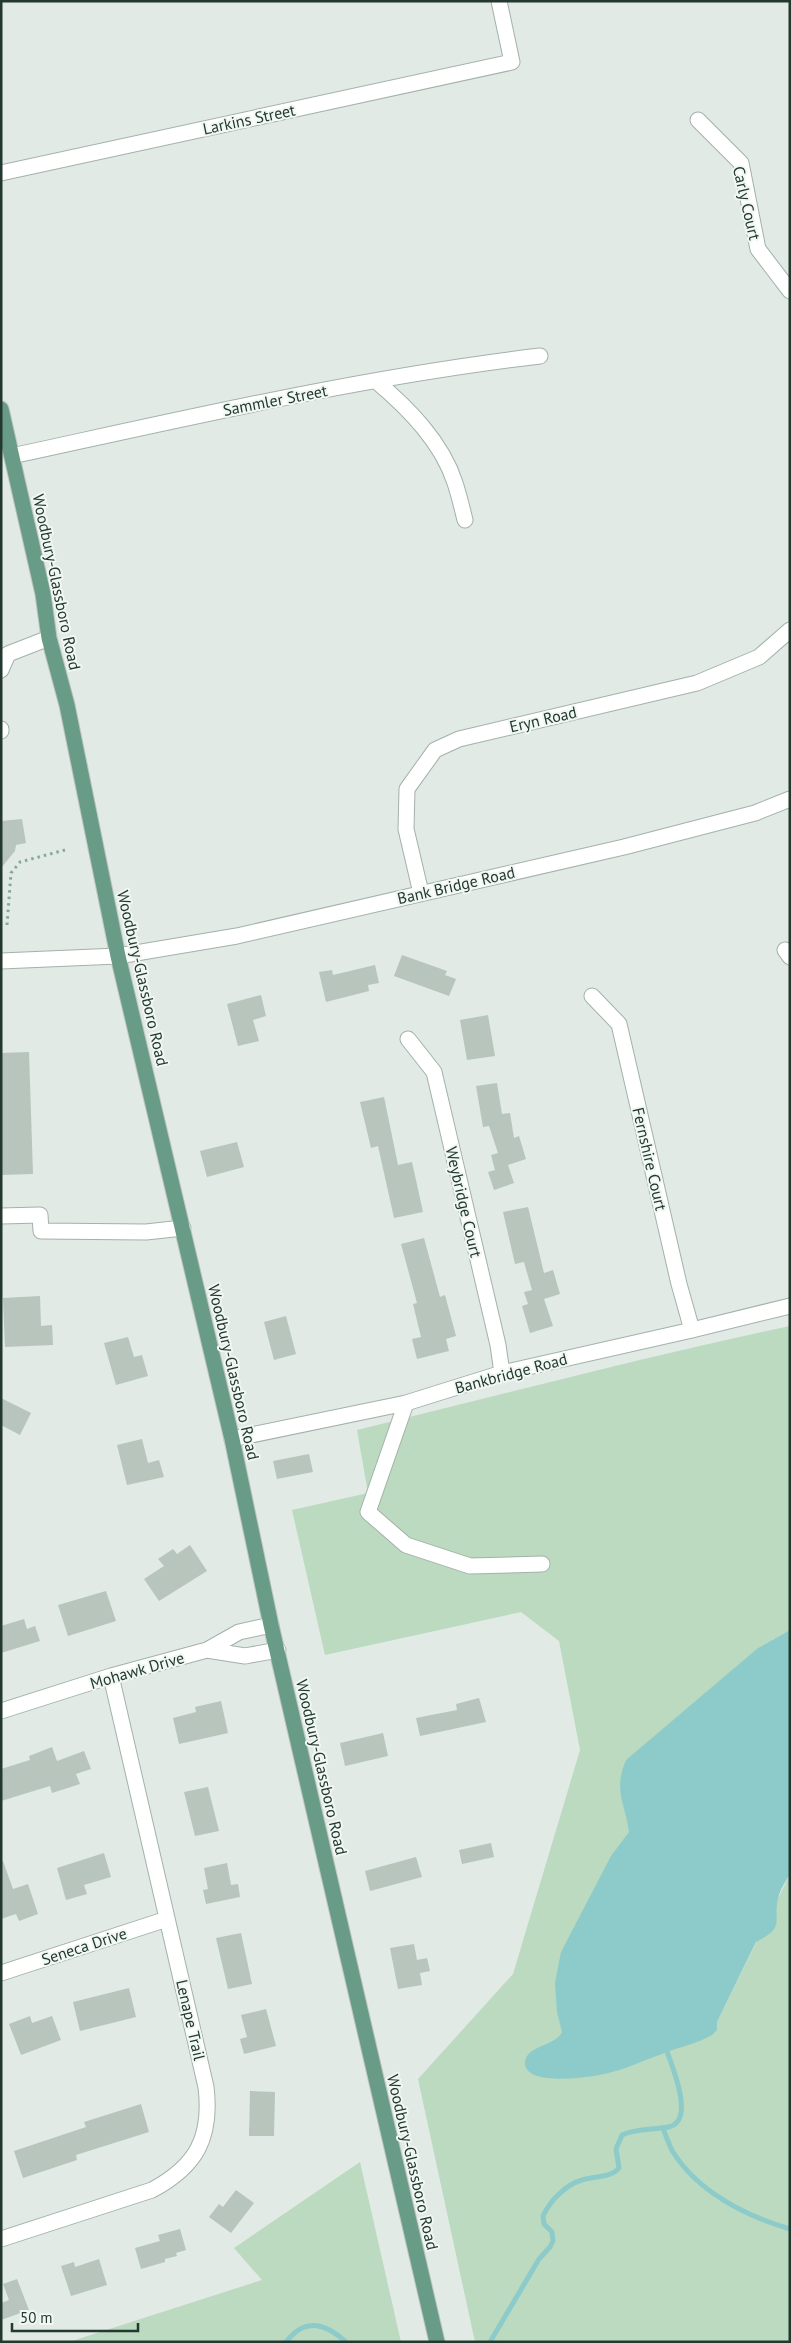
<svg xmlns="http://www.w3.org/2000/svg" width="791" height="2343" font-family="'PT Sans',sans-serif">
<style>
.green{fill:#bbdabf}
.water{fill:#8dcbcb}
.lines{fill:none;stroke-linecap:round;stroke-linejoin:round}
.stream{stroke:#8dcbcb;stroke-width:5}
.building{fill:#b7c5bd}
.minor-casing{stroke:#a4b1ab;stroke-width:17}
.major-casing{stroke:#bdc4c1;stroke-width:17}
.path{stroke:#84ab99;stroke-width:3;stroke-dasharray:2.5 4;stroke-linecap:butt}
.minor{stroke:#fff;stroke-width:15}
.major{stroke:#699c87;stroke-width:15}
.labels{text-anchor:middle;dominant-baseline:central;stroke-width:4;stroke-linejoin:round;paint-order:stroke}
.street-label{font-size:16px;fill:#233930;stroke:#f1f7f3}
</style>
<rect width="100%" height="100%" fill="#e1eae5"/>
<path class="green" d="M790,1326V1630L758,1648L629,1832L561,1952L710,2036L790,1874V2342H475L418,2079L513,1974L580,1750L559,1641L521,1612L325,1655L292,1510L368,1493L357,1430C501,1395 644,1357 790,1326Z
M360,2162L401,2342H69L262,2280L234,2248Z"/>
<path class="water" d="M790,1630V1874C786,1881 781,1888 779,1895C771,1921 788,1926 756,1942L717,2022V2030L712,2035C697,2044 679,2047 662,2054C644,2060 627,2069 608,2073C594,2077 523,2088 525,2062C527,2045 556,2046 562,2032L557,2012L555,1983L561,1952L611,1856L629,1832C625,1803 613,1790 626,1760L758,1648Z"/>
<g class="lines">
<path class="stream" d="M663,2128C666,2136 669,2145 673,2152C698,2192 746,2216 790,2229
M286,2342C305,2317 325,2323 346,2342
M490,2342L539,2259L550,2247L553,2241L552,2232L544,2224L543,2216C550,2201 565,2185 582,2180C594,2176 611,2178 619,2168L616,2149L622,2135C636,2128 653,2130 668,2127C697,2122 671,2064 665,2046"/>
</g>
<path class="building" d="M22,819L26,843L16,845L15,851L1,868V821Z
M402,955L447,971L445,975L456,979L449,996L394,976Z
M375,965L379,983L368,985L369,991L326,1002L319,972L332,970L333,975Z
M261,995L266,1016L253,1020L259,1041L238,1046L227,1004Z
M488,1015L495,1056L467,1060L460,1020Z
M29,1052L33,1174L1,1175V1053Z
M497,1083L502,1114L510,1113L514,1138L519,1136L526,1159L508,1165L514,1183L494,1190L488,1172L495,1170L491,1155L498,1153L489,1126L483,1127L476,1086Z
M384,1097L398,1165L412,1162L423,1212L394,1218L378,1146L371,1148L360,1102Z
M237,1142L244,1167L207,1177L200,1151Z
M528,1207L544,1273L553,1270L560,1294L544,1299L553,1326L530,1333L522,1306L528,1304L524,1292L532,1290L524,1262L515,1264L503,1212Z
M424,1238L440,1297L445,1295L456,1336L446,1339L449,1351L417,1359L412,1339L421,1337L413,1304L417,1303L401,1244Z
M40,1296L41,1326L52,1325L53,1345L5,1347L3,1298Z
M286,1316L296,1354L274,1360L264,1322Z
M128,1337L134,1357L142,1355L148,1376L116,1385L104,1343Z
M1,1398L31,1413L20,1435L1,1425Z
M142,1439L148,1463L159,1460L164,1477L127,1485L117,1445Z
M309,1454L313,1472L277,1479L273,1461Z
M190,1545L207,1571L159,1601L144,1579L164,1566L158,1559L173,1549L177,1554Z
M106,1591L116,1621L68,1636L58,1605Z
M24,1619L27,1629L35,1626L40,1641L1,1653V1626Z
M479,1698L486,1722L420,1736L416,1718L457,1710L456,1704Z
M221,1701L228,1733L179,1744L173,1718L196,1712L195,1707Z
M383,1733L388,1756L345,1766L340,1743Z
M52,1747L57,1761L84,1751L91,1769L76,1774L80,1784L52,1793L50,1786L1,1801V1769L30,1760L29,1756Z
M208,1787L219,1831L195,1836L184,1792Z
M491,1843L494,1857L462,1864L459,1850Z
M104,1853L111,1877L84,1885L87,1894L66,1900L57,1868Z
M416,1857L422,1877L370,1891L365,1871Z
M3,1861L13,1889L28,1884L38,1914L19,1921L16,1914L1,1919V1862Z
M227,1863L231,1885L238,1884L240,1897L206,1904L203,1890L208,1889L204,1868Z
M241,1933L252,1984L228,1989L216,1938Z
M414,1944L417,1960L427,1958L430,1971L420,1973L422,1985L398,1989L390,1948Z
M129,1988L136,2017L80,2031L73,2002Z
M266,2009L276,2046L244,2054L240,2039L247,2037L241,2015Z
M30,2016L32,2023L52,2016L61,2040L21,2055L9,2024Z
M250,2091L275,2092L274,2136H249Z
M141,2104L149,2132L76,2155L77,2160L23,2178L14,2151L86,2127L84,2122Z
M236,2190L254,2203L231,2233L209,2217L219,2204L223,2207Z
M180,2229L186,2250L176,2253L177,2256L165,2259V2262L141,2269L135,2248L160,2241L158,2235Z
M99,2259L107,2285L71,2296L61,2266L74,2262L75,2267Z
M17,2279L29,2310L1,2320V2303L9,2300L3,2284Z"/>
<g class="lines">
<g class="minor-casing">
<path id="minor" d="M698,120L741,163L758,249L790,291
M1,173L512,62L499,1
M376,381C408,408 442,442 455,483C459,495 462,508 465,520
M12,456C187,418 362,377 540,356
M1,670L8,654L49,638
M1,729V731
M421,893L406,829L407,789L435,750L459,739L697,683L759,657L790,630
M785,950L790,957
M1,961L118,956L237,936L624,847L755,813L790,799
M592,996L619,1024L679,1284L692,1330
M408,1039L434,1072L498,1345L502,1373
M1,1216L40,1215L41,1231L146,1232L183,1228
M406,1403L368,1512L406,1545L470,1566L542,1564
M232,1439L406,1403L502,1373L692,1330L790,1306
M207,1650L245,1656L278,1650
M1,1711L111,1676L207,1650L239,1632L271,1625
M1,1973L167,1919
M1,2239L152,2190C197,2166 212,2137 206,2087L111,1676"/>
</g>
<g class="major-casing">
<path id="major" d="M1,409L43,594L49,638L67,705L118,956L232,1439L271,1625L437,2342"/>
</g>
<path class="path" d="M7,925L11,873L20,862L65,850"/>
<use href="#minor" class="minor"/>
<use href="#major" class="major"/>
</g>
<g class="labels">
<g class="street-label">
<text transform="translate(249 119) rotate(-12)">Larkins Street</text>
<text transform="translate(747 203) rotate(77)">Carly Court</text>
<text transform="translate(275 400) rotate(-11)">Sammler Street</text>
<text transform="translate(57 582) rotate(78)">Woodbury-Glassboro Road</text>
<text transform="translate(543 719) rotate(-13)">Eryn Road</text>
<text transform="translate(456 885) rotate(-13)">Bank Bridge Road</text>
<text transform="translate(143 978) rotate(77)">Woodbury-Glassboro Road</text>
<text transform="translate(650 1159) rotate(77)">Fernshire Court</text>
<text transform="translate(464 1202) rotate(77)">Weybridge Court</text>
<text transform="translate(234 1372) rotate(77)">Woodbury-Glassboro Road</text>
<text transform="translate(511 1373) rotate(-15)">Bankbridge Road</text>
<text transform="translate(137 1670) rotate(-16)">Mohawk Drive</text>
<text transform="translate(322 1767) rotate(77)">Woodbury-Glassboro Road</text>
<text transform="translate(84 1946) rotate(-18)">Seneca Drive</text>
<text transform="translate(191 2020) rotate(77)">Lenape Trail</text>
<text transform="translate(413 2162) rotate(77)">Woodbury-Glassboro Road</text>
</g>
</g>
<rect width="791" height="2343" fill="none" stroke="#233930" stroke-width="5"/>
<path d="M12 2323v8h126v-8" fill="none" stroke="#233930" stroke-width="2.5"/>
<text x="20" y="2323" font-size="15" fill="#233930" stroke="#f1f7f3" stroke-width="4" paint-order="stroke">50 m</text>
</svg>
